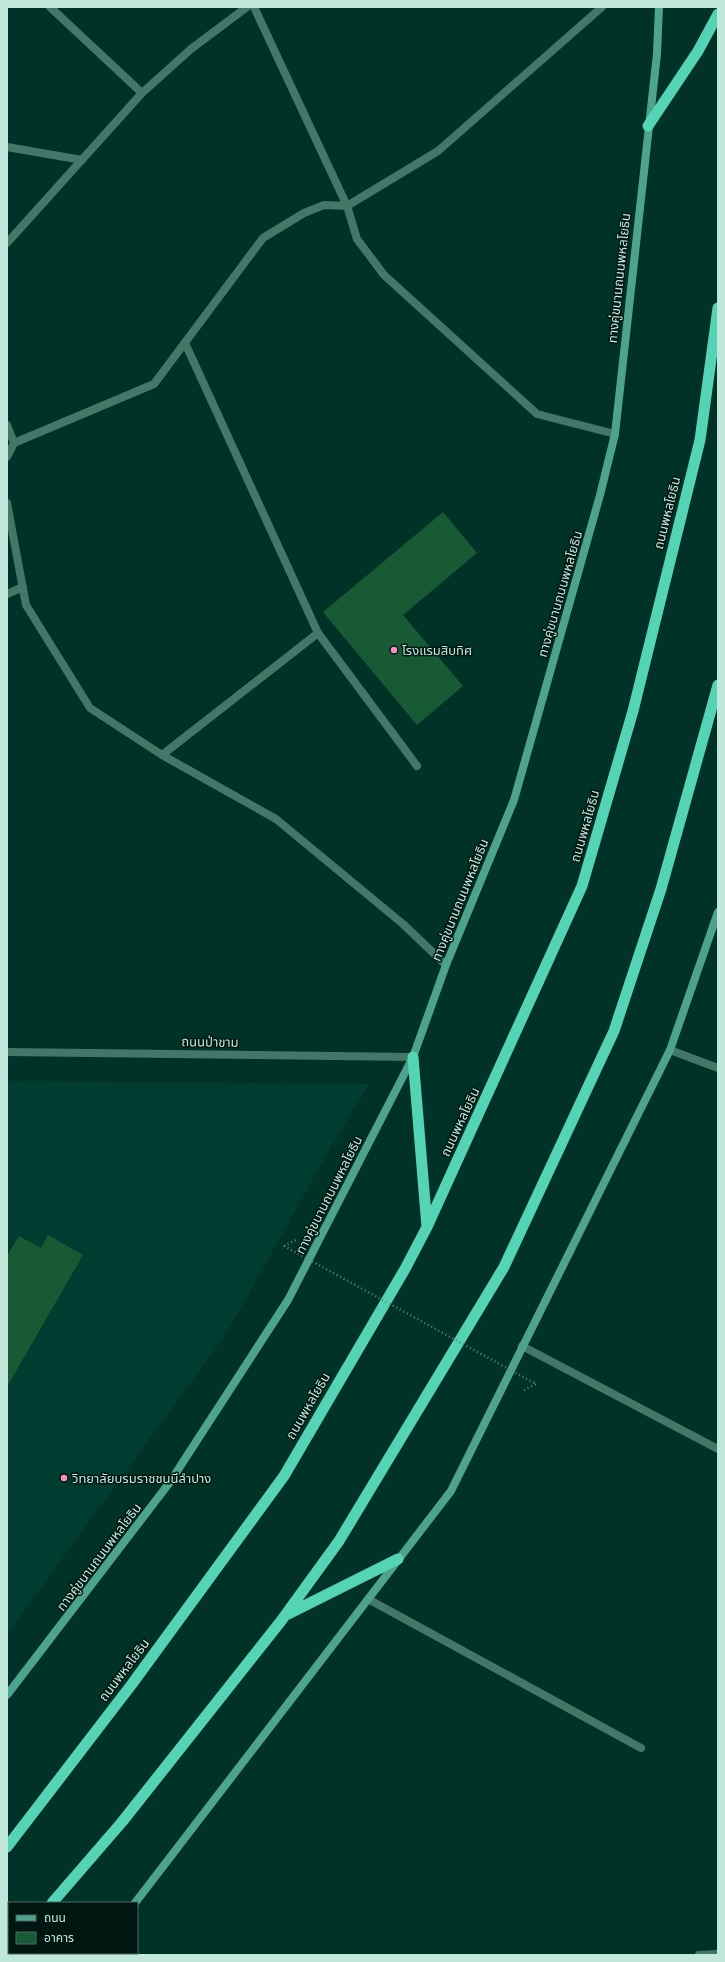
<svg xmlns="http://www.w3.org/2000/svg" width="725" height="1962" font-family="'DejaVu Sans','Noto Sans Thai',sans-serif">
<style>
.built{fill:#003d30}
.building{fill:#175a33}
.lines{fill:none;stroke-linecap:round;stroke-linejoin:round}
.path{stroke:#5b897d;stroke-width:2.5;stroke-dasharray:1 3;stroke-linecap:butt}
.minor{stroke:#457769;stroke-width:8}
.tertiary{stroke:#457769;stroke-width:8}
.secondary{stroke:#4ea38c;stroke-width:8}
.trunk{stroke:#54d4b4;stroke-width:11}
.path-bridge{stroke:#5b897d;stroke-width:2.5;stroke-dasharray:1 3;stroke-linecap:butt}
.poi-dot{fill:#fd8ebe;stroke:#001711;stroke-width:1.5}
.labels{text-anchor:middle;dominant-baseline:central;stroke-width:3;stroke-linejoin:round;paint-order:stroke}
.street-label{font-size:13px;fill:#c0e9dc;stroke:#001711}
.poi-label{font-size:13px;fill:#c0e9dc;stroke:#001711;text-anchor:start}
</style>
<rect width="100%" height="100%" fill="#003227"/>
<path class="built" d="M7,1081L369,1084L337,1136L226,1334L7,1634Z"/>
<path class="building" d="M443,512L477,553L403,615L463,686L417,725L323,612Z
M48,1235L83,1255L7,1387V1256L19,1236L41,1248Z"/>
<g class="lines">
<path class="path" d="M284,1246L296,1240
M524,1390L536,1384"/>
<path class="minor" d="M50,7L142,93
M254,7L347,206L357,239L384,275L537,414L615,434
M7,147L82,160
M7,243L142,93L191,49L247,7
M185,343L318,633L417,766
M7,425L14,443L7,457
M14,443L154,384L263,238L304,213L324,205L347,206L438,151L602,7
M7,503L26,605L90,708L162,755L276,819L403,924L446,965
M7,594L23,587
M162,755L318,633
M670,1050L718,1068
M522,1346L718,1449
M368,1599L641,1748
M699,1955L718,1954"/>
<path class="tertiary" d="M7,1052L413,1057"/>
<path class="secondary" d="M7,1695L170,1482L288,1300L413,1057L446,965L514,800L600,495L615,434L657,54L659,7
M135,1903L451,1491L670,1050L718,912
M91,1955L93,1953"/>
<path class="trunk" d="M648,126L698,51L718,14
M413,1057L427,1227
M288,1614L398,1559
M7,1847L132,1684L284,1476L405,1269L427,1227L582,886L633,711L700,440L718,308
M52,1903L122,1822L281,1621L339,1541L504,1267L614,1031L661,889L718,685
M7,1955L9,1953"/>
<path class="path-bridge" d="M284,1246L536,1384"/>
</g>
<g class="poi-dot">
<circle cx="394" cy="650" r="4"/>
<circle cx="64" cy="1478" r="4"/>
</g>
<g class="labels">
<g class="street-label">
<text transform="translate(619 278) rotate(-84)">ทางคู่ขนานถนนพหลโยธิน</text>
<text transform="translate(667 513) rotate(-76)">ถนนพหลโยธิน</text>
<text transform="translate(560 594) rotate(-74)">ทางคู่ขนานถนนพหลโยธิน</text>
<text transform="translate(585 826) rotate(-74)">ถนนพหลโยธิน</text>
<text transform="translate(460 900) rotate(-68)">ทางคู่ขนานถนนพหลโยธิน</text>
<text transform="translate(210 1042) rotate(1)">ถนนป่าขาม</text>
<text transform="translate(460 1122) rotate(-65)">ถนนพหลโยธิน</text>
<text transform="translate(329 1195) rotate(-63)">ทางคู่ขนานถนนพหลโยธิน</text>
<text transform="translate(308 1406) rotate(-60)">ถนนพหลโยธิน</text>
<text transform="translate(99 1557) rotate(-53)">ทางคู่ขนานถนนพหลโยธิน</text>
<text transform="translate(124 1670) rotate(-53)">ถนนพหลโยธิน</text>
</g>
<g class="poi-label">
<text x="402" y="650">โรงแรมสิบทิศ</text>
<text x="72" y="1478">วิทยาลัยบรมราชชนนีลำปาง</text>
</g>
</g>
<rect width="725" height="1962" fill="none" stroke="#c0e9dc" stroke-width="16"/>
<rect x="8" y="1902" width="130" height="52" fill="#001711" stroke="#4d6b62"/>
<rect x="16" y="1915" width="20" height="6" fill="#4ea38c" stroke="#4d6b62"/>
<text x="44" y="1922" font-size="12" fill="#c0e9dc">ถนน</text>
<rect x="16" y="1932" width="20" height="12" fill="#175a33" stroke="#4d6b62"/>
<text x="44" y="1942" font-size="12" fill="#c0e9dc">อาคาร</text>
</svg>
